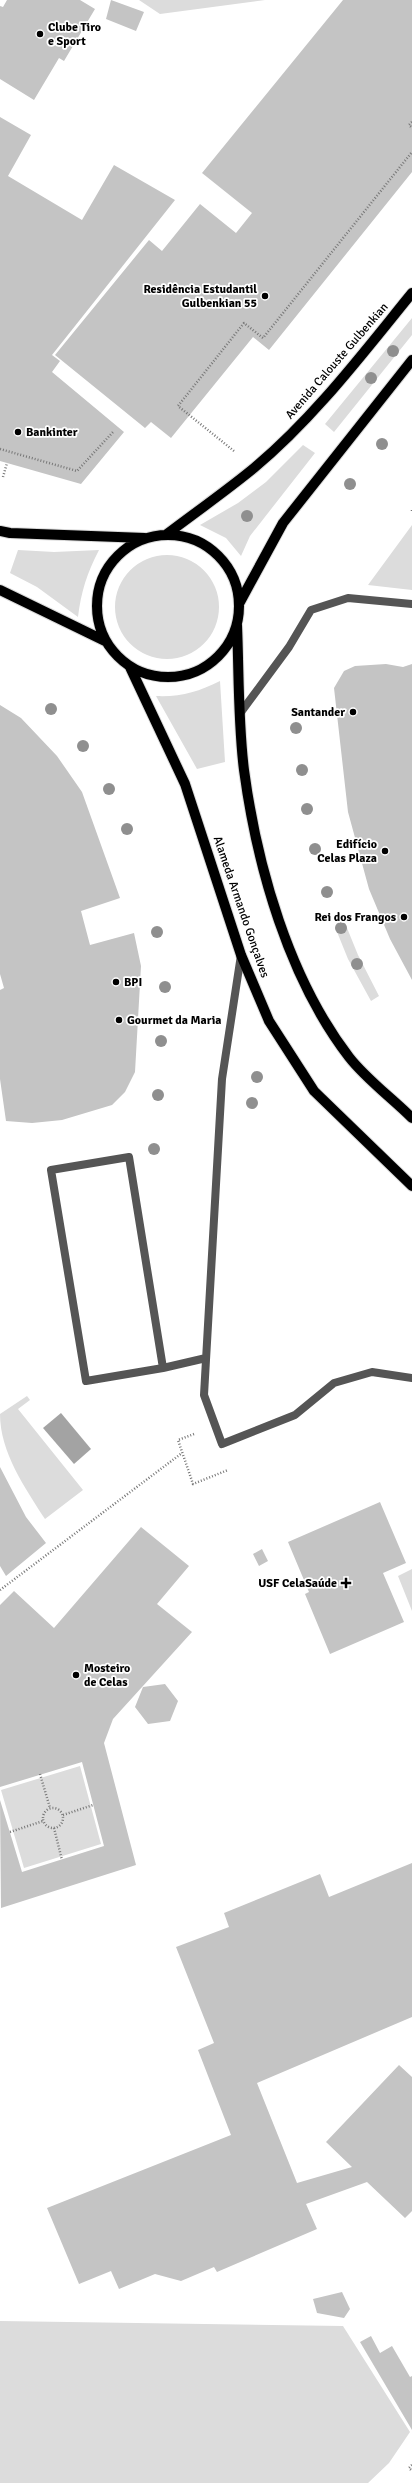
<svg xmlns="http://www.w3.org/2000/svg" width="412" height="2483" font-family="Signika,sans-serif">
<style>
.green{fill:#dcdcdc}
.water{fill:#a3a3a3}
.building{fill:#c4c4c4}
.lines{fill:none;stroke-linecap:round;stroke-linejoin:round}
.primary-casing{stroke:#dbdbdb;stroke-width:12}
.path{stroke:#777;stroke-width:2.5;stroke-dasharray:1 2;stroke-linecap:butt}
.lane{stroke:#555;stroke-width:8}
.primary{stroke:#000;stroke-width:10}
.tree{fill:#8f8f8f}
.poi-dot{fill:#000;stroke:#fff;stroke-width:1.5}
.labels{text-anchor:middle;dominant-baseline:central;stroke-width:3.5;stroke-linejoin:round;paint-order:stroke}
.poi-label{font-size:12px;font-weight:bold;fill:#000;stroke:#fff;text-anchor:start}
.street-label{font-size:12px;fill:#000;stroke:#fff}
</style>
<rect width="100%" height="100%" fill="#fff"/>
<path class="green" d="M139,0H265L160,14Z
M412,318V335L334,432L325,424Z
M303,445L315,453L250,536L241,556L226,538L200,525L238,503L266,482Z
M412,525V590L368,585Z
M18,550L54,552L99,550C87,573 81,592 78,617L37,587L10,573Z
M115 607a52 52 0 1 1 104 0a52 52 0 1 1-104 0Z
M220,681L225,762L197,769L156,696C181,697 198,692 220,681Z
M345,923L358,955L379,996L371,1001L348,959L335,927Z
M27,1396L30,1400L18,1409L83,1490L45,1519C25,1488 0,1452 0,1414Z
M412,1569V1611L398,1576Z
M80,1766L101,1844L24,1868L1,1790Z
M0,2321L343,2326L410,2432L389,2463L368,2483H0Z"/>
<path class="water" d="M61,1413L91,1449L74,1464L43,1428Z"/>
<path class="building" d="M7,0H80L95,9L64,61L59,58L34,100L0,79V6L3,7Z
M111,0L144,12L136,31L106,19Z
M343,0H412V172L269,350L253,337L171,438L151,422L145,428L55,355L149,240L162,251L200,204L236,233L252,213L202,173Z
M0,117L31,135L8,176L82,220L114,165L175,200L52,355L60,361L52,372L124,432L81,484L0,461Z
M386,664L403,667L412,664V980L390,939L369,889L348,812L334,688L344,671L355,666Z
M0,705L21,718L57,756L82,792L120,898L81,911L90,945L134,933L141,966L135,1072L125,1092L112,1105L62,1120L32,1123L6,1121L0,1079V990L4,988L0,974Z
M0,1467L26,1517L46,1543L6,1576L0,1566Z
M380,1502L406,1563L383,1573L404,1622L330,1654L305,1594L309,1592L288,1542Z
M141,1527L189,1566L157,1604L192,1632L113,1719L104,1743L136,1865L1,1908L0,1800L22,1872L104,1846L82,1762L0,1787V1605L14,1591L54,1628Z
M262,1549L268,1561L259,1566L253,1554Z
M165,1684L178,1701L170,1721L148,1724L135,1707L143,1687Z
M412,1863V2017L257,2083L297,2183L352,2167L326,2142L399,2065L412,2077V2211L405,2218L367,2182L306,2204L317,2229L217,2272L214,2267L181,2281L155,2274L119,2289L111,2271L79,2284L47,2208L231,2135L198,2050L214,2043L176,1947L229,1927L224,1913L320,1874L329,1897Z
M342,2292L350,2309L344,2318L317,2313L313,2299Z
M371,2336L380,2353L392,2346L410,2377L412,2376V2430L360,2342Z"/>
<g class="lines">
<g class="primary-casing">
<path id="primary" d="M0,531L10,533L145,538
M167,534C196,512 226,491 254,468C314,418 363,353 412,293
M97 606a71 71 0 1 1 142 0a71 71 0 1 1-142 0Z
M0,590L105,641
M240,602L283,523L412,360
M237,625C239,673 238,722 244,770C257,867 289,979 349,1057C366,1079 392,1098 412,1118
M130,667L185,784L241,955L269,1021L314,1091L412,1186"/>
</g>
<path class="path" d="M412,122L409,125L412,128
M0,449L77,471L113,432
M234,451L178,406L244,323L263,338L412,152
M3,477L7,463
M412,510V512
M194,1434L178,1440L193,1484L228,1470
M0,1590L182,1453
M40,1774L50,1808
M43 1818a10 10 0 1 1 20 0a10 10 0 1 1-20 0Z
M63,1815L93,1805
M54,1828L62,1860
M10,1832L43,1821
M412,2465L409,2468L412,2471"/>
<path class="lane" d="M241,712L289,647L311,610L348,598L412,604
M241,955L222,1079L204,1395L222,1444L295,1415L334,1383L372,1372L412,1378
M129,1157L163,1368L86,1381L51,1170Z
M163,1368L206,1358"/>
<use href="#primary" class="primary"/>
</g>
<g class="tree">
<circle cx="393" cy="351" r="6"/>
<circle cx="371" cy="378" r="6"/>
<circle cx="382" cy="444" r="6"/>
<circle cx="350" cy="484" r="6"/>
<circle cx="247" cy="516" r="6"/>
<circle cx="51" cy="709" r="6"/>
<circle cx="296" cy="728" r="6"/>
<circle cx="83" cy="746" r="6"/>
<circle cx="302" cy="770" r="6"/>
<circle cx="109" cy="789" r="6"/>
<circle cx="307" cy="809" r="6"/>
<circle cx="127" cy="829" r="6"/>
<circle cx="315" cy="849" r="6"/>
<circle cx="327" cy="892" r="6"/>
<circle cx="341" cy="928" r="6"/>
<circle cx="157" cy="932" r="6"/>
<circle cx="357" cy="964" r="6"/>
<circle cx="165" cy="987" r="6"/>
<circle cx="161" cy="1041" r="6"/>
<circle cx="257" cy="1077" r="6"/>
<circle cx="158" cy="1095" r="6"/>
<circle cx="252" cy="1103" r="6"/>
<circle cx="154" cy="1149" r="6"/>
</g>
<g class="poi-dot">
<circle cx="40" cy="34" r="4"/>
<circle cx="265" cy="296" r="4"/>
<circle cx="18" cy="432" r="4"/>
<circle cx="353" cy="712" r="4"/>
<circle cx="385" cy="851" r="4"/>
<circle cx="404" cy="917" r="4"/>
<circle cx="116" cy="982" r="4"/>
<circle cx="119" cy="1020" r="4"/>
<path d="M344 1577h4v4h4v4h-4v4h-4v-4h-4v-4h4z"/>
<circle cx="76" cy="1675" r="4"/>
</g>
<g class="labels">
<g class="poi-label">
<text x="48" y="27">Clube Tiro<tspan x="48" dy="14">e Sport</tspan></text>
<text x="257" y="289" text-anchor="end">Residência Estudantil<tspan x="257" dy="14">Gulbenkian 55</tspan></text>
<text x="26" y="432">Bankinter</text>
<text x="345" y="712" text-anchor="end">Santander</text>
<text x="377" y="844" text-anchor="end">Edifício<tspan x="377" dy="14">Celas Plaza</tspan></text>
<text x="396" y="917" text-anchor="end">Rei dos Frangos</text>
<text x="124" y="982">BPI</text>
<text x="127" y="1020">Gourmet da Maria</text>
<text x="337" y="1583" text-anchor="end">USF CelaSaúde</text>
<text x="84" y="1668">Mosteiro<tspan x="84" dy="14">de Celas</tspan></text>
</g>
<g class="street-label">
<text transform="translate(337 361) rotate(-49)">Avenida Calouste Gulbenkian</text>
<text transform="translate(241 907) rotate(71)">Alameda Armando Gonçalves</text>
</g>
</g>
</svg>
